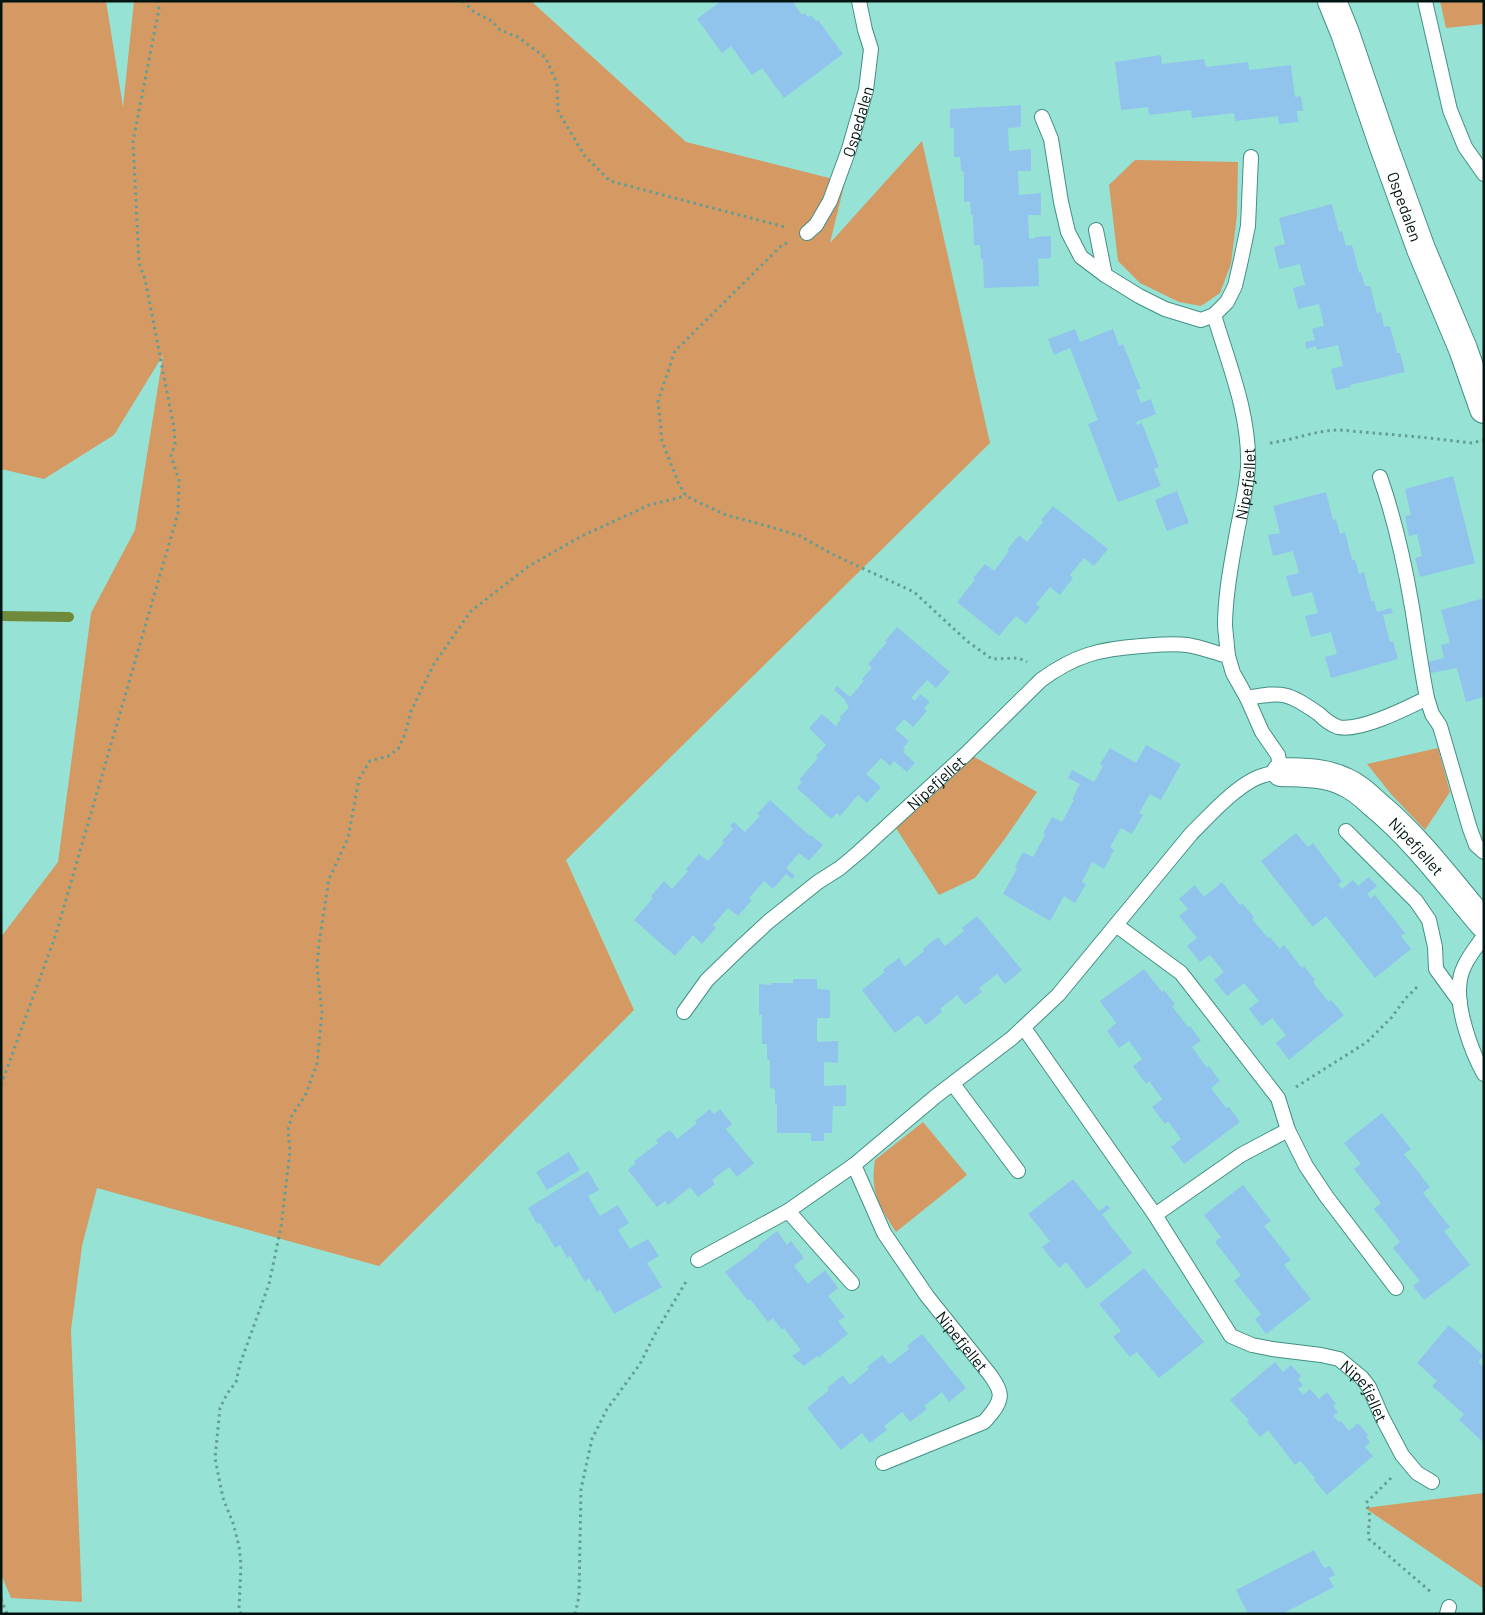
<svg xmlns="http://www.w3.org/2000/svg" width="1485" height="1615" font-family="Barlow,sans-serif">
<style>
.green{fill:#d59964}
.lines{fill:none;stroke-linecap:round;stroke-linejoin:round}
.stream{stroke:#6f8a3a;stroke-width:10}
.building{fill:#90c4ec}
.service-casing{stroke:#439084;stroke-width:16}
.minor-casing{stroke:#439084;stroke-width:30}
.tertiary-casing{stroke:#439084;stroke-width:30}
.path{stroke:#649e93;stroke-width:3;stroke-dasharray:2.5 4;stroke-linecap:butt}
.service{stroke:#fff;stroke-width:14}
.minor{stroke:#fff;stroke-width:28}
.tertiary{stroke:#fff;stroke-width:28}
.labels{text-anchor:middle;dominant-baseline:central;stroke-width:5;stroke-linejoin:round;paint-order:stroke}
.street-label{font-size:16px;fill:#001511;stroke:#a2f0e2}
</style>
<rect width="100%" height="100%" fill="#96e3d5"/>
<path class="green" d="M1,1H106L123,107L134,1H531L686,142L845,182L830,243L922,141L990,443L566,860L634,1010L379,1266L97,1188L82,1246L71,1330L82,1602L11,1598L1,1574V937L58,862L91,613L135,530L163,355L114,435L44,479L1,469Z
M1440,1H1484V24L1446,28Z
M1135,160L1238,162L1237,215L1231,264L1220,293L1201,306L1179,302L1140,283L1118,261L1109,185Z
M1438,748L1450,792L1425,830L1391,794L1367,764Z
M969,754L1037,792L1004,840L975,878L939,895L894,825Z
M923,1122L967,1175L896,1232C879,1205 870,1193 875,1160Z
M1484,1493V1589L1365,1508Z"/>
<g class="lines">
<path class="stream" d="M1,616L69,617"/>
</g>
<path class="building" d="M721,1H792L802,15L804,13L808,17L811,15L816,21L818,20L843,54L784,98L762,68L752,75L731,46L722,53L697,19Z
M1161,55L1162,64L1204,59L1206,67L1248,62L1249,70L1291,65L1295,97L1301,96L1303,111H1297L1298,122L1279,124L1278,116L1235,121L1234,113L1192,118L1191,110L1149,115L1148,107L1121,110L1115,62Z
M1021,105V127L1008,128L1009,151L1031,149V171H1018L1019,195L1041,193V215H1028L1029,239L1035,238V237L1051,236V258L1038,259L1039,286L984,288L983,259H981L980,245H974L973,215H971L970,201L964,202V172L961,171L960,157H954V128H950V109Z
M1332,204L1339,232L1342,231L1346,246L1352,245L1359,273L1361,272L1365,286H1370L1377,313L1381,312L1384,327L1390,326L1397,353H1400L1405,372L1350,385L1351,387L1336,390L1331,369L1343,366L1338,345L1317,350L1316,346L1306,349L1305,342L1315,340L1312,329L1324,326L1319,304L1298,309L1293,288L1305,285L1300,264L1279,269L1274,247L1285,244L1279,218Z
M1075,329L1080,342L1113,329L1119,346L1123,344L1141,389L1136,390L1141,403L1151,399L1156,414L1136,422L1137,425L1142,423L1159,467L1154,469L1161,486L1118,502L1088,424L1098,420L1070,348L1054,355L1048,339Z
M1453,476L1475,563L1420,577L1415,558L1422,556L1417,534L1409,536L1405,516L1411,515L1405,489Z
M1177,491L1189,523L1167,531L1155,500Z
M1326,492L1333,520L1336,519L1340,534L1345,532L1352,560H1355L1359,574L1364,572L1371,601H1374L1377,612L1391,608L1393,613L1383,615L1390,642L1393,641L1398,659L1331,678L1325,657L1337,654L1331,632L1311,637L1305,616L1318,613L1312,592L1292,597L1286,576L1299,573L1293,551L1273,556L1268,535L1280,533L1273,506Z
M1053,506L1108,549L1094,566L1084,558L1070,575L1073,578L1060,595L1050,587L1036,604L1040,607L1026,624L1016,616L999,636L957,602L975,580L973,578L985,564L994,571L1009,551L1007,550L1019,535L1027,542L1043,522L1041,520Z
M1484,598V697L1466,702L1457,668L1431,673L1428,662L1444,658L1441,645L1450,643L1441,610Z
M897,627L950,672L936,688L927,680L911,698L915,701L920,694L930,702L924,708L927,711L913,727L904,719L895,729L909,741L903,748L905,749L903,752L915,763L907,772L894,761L890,766L881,758L866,774L881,787L867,803L858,795L840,816L837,813L831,819L797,788L802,782L799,780L818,758L816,756L826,745L809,728L822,714L836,726L841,719L839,718L849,707L845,702L846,701L834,690L837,686L850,697L864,681L862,679L872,668L868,664L887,642L885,641Z
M1146,745L1181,764L1161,800L1150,794L1139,813L1143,815L1132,834L1121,828L1110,847L1114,850L1104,869L1092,862L1082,882L1086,884L1075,903L1064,896L1050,921L1003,894L1017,869L1015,867L1023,852L1033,857L1045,835L1043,834L1052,817L1062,822L1074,800L1072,799L1080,784L1068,778L1072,770L1094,782L1103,766L1100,764L1110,748L1136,763Z
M770,800L810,836L811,835L823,845L809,861L799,853L786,868L795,876L792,879L786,874L773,889L764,881L749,898L752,900L738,916L728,908L713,925L716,928L702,944L693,935L675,956L634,920L653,898L651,896L664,881L672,889L688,871L686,869L699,854L708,861L724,843L722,841L733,829L730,826L734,822L745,832L760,816L757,814Z
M1296,833L1308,847L1313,843L1327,862L1342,881L1338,885L1342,889L1353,880L1358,886L1369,877L1377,886L1367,894L1371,898L1375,895L1405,933L1401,936L1411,949L1375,978L1326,916L1313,927L1261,861Z
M1222,882L1240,905L1242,903L1254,917L1252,919L1268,938L1270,937L1280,949L1284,945L1302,968L1304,966L1315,980L1313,982L1329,1002L1331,1000L1344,1015L1289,1060L1276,1043L1286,1035L1272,1018L1262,1026L1249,1009L1259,1001L1244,983L1227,996L1214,980L1224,972L1210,955L1200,962L1187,946L1197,938L1179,916L1188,909L1179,899L1195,885L1204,897Z
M977,916L1022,970L1005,984L997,974L979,988L982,992L965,1005L957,995L940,1009L942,1012L926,1025L918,1015L895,1033L862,990L885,972L883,970L899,958L905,967L924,951L923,949L938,937L945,946L964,931L962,928Z
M1144,969L1162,992L1164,990L1175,1004L1172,1006L1188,1027L1190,1026L1201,1041L1192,1047L1207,1068L1209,1066L1220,1081L1211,1088L1226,1108L1229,1107L1240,1122L1184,1164L1171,1147L1181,1139L1168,1121L1165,1124L1152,1107L1162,1099L1149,1081L1146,1084L1133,1066L1142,1059L1129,1041L1119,1048L1107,1031L1116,1023L1100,1001Z
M793,979H817V989L830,990V1018H817V1042L838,1041V1063L824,1062V1086L846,1085V1106H833L832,1133H824V1141H811V1133H777V1104H775V1089L770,1088V1060L767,1059V1044H762V1015H759V984L771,985V983H793Z
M710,1109L714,1114L720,1109L732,1124L726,1129L754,1163L737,1177L729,1167L712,1180L715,1184L698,1197L690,1187L668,1205L665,1201L657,1207L628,1170L636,1163L634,1161L658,1143L656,1140L670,1130L677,1139L697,1123L695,1121Z
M1382,1113L1411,1149L1404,1154L1430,1187L1423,1193L1450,1227L1444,1231L1470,1265L1424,1300L1413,1286L1420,1281L1393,1248L1400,1242L1374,1209L1381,1203L1354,1169L1361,1164L1344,1143Z
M569,1152L580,1170L547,1190L536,1172Z
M588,1171L599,1190L588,1196L600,1216L618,1205L629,1223L618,1230L630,1249L648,1239L659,1256L647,1263L662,1287L614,1314L600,1290L597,1292L589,1278L585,1282L570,1256L567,1258L560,1245L555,1248L540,1223L537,1224L528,1208Z
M1073,1179L1099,1211L1107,1205L1110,1208L1102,1215L1103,1216L1132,1253L1087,1289L1066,1262L1059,1268L1042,1247L1050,1241L1028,1214Z
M1243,1185L1271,1221L1264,1226L1291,1260L1284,1265L1311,1299L1266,1334L1255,1319L1261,1314L1234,1281L1241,1275L1215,1242L1221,1237L1204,1215Z
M777,1231L787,1245L791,1241L804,1258L794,1266L808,1284L825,1270L838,1288L828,1296L845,1317L838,1321L848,1334L818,1358L817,1356L804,1366L792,1356L801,1350L784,1328L782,1330L773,1318L768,1322L750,1299L748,1301L725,1272L759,1247L758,1246Z
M1144,1268L1204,1342L1159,1378L1137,1352L1130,1357L1113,1337L1121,1331L1099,1304Z
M1449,1325L1484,1356L1478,1362L1484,1367V1443L1459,1420L1464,1414L1432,1386L1437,1381L1417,1363Z
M922,1334L966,1388L949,1402L942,1392L924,1406L927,1409L910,1422L902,1412L884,1426L887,1430L870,1443L862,1433L841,1450L807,1408L829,1390L827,1388L843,1375L850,1385L869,1369L867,1367L882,1355L890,1364L909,1349L907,1346Z
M1275,1362L1283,1372L1291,1365L1301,1376L1298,1379L1303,1385L1298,1389L1303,1395L1310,1389L1319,1399L1327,1392L1336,1404L1333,1406L1338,1412L1333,1416L1339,1422L1341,1421L1349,1431L1358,1423L1368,1435L1366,1437L1370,1442L1365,1447L1373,1456L1327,1495L1314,1480L1315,1478L1300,1461L1295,1465L1268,1430L1260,1437L1247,1422L1249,1420L1230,1400Z
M1314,1550L1324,1568L1330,1566L1335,1575L1329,1578L1334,1587L1282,1614H1248L1236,1590Z"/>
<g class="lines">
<g class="service-casing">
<g id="service">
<path d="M1425,1L1450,110L1465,147L1484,174"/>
<path d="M1042,117L1051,139L1061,202L1068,232L1081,257L1105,275L1139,296L1165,309L1201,320L1214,315"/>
<path d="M1096,230L1105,275"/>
<path id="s1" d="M807,233L816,225L830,201L849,149L866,90L871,49L865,30L859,1"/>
<path id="s2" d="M1228,656C1227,646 1226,636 1225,626C1225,598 1230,570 1235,543C1239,518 1246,493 1248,467C1250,415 1229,365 1214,315L1227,302L1235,286L1241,260L1248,226L1251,157"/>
<path d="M1427,698L1432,714L1440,726L1470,829L1476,845L1484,852"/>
<path d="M1346,831L1416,901L1429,920L1435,947L1436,969L1460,1002"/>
<path d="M1116,925L1181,973L1278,1098L1288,1130L1306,1166L1326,1196L1396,1288"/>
<path d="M1484,936C1475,949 1462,964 1460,980C1455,1006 1471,1051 1484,1074"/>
<path id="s3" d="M684,1012L707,980L739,949L768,922L818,882L840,868L859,852L966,754L1041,680C1075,655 1100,649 1141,646C1157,645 1172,643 1187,645C1201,647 1215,653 1228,656L1233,673L1247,698"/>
<path id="s4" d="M1024,1028L1155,1215L1231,1336L1252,1345L1272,1349L1321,1355L1339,1359L1362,1378L1369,1387L1382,1417L1402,1455L1417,1473L1432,1482"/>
<path d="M953,1084L1018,1171"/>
<path id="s5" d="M854,1165L884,1233L927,1296L991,1376C994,1381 998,1386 999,1391C1003,1402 991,1414 984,1422L883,1463"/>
<path d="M788,1211L852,1283"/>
<path d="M1155,1215L1241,1155L1288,1130"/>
<path d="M698,1260L788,1211L854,1165L936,1096L1012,1038L1058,995L1191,834C1209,816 1240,781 1265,775C1271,773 1276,773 1281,772L1278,755L1262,732L1247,698C1284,691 1288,693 1319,714C1324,719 1332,725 1338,727C1360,732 1407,708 1427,698C1421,668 1417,638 1412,607C1405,566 1394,517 1380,477"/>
<path d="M1447,1614L1449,1607"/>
</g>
</g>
<g class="minor-casing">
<g id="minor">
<path id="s6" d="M1281,772C1303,773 1325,772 1345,782C1357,787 1366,796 1376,805C1417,839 1449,883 1484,924"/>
</g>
</g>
<g class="tertiary-casing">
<g id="tertiary">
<path id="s7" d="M1332,1L1345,33L1384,147L1421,249L1463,349L1484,409"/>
</g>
</g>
<path class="path" d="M463,1L474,12L492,21L500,30L518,37L546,58L557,84L558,111L584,155L610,181L785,227
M787,243L783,244L675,351L658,401L662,441L678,482L686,496L726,515L771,527L800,536L834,555L914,592L967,641L992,659L1018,658L1027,662
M1270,443C1294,440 1316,430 1340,430L1419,437L1472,443L1484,440
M1,1085L56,934L178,513L179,480L171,456L175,444L174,428L145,279L139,263L133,141L159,9L158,1
M1296,1087L1367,1042L1392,1017L1405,999L1419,985
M1391,1478L1366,1503C1373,1518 1367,1524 1369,1539L1431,1592
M1,1599L7,1614
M241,1614L239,1608L241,1565L239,1546L233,1523L223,1498L215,1458L220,1408L227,1394L236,1382L240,1364L269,1284L281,1227L290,1151L288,1130L292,1115L305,1096L317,1064L322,1013L317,967L319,943L329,879L348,838L359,779L370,761L388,756L398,749L405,734L411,711L434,664L471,611L529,566L580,537L649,505L686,496
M575,1614L579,1596L581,1489L592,1439L607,1409L640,1364L656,1332L687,1280"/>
<use href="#service" class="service"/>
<use href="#minor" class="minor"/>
<use href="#tertiary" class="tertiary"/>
</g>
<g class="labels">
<g class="street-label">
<text stroke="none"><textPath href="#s1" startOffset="124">Ospedalen</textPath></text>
<text stroke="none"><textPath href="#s7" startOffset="218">Ospedalen</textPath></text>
<text stroke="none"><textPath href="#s2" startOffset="174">Nipefjellet</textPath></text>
<text stroke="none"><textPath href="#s3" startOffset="342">Nipefjellet</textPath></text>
<text stroke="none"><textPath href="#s6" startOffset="162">Nipefjellet</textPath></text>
<text stroke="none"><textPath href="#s5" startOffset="208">Nipefjellet</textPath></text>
<text stroke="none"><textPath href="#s4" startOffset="524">Nipefjellet</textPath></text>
</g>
</g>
<rect width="1485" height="1615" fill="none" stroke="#001511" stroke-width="5"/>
</svg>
